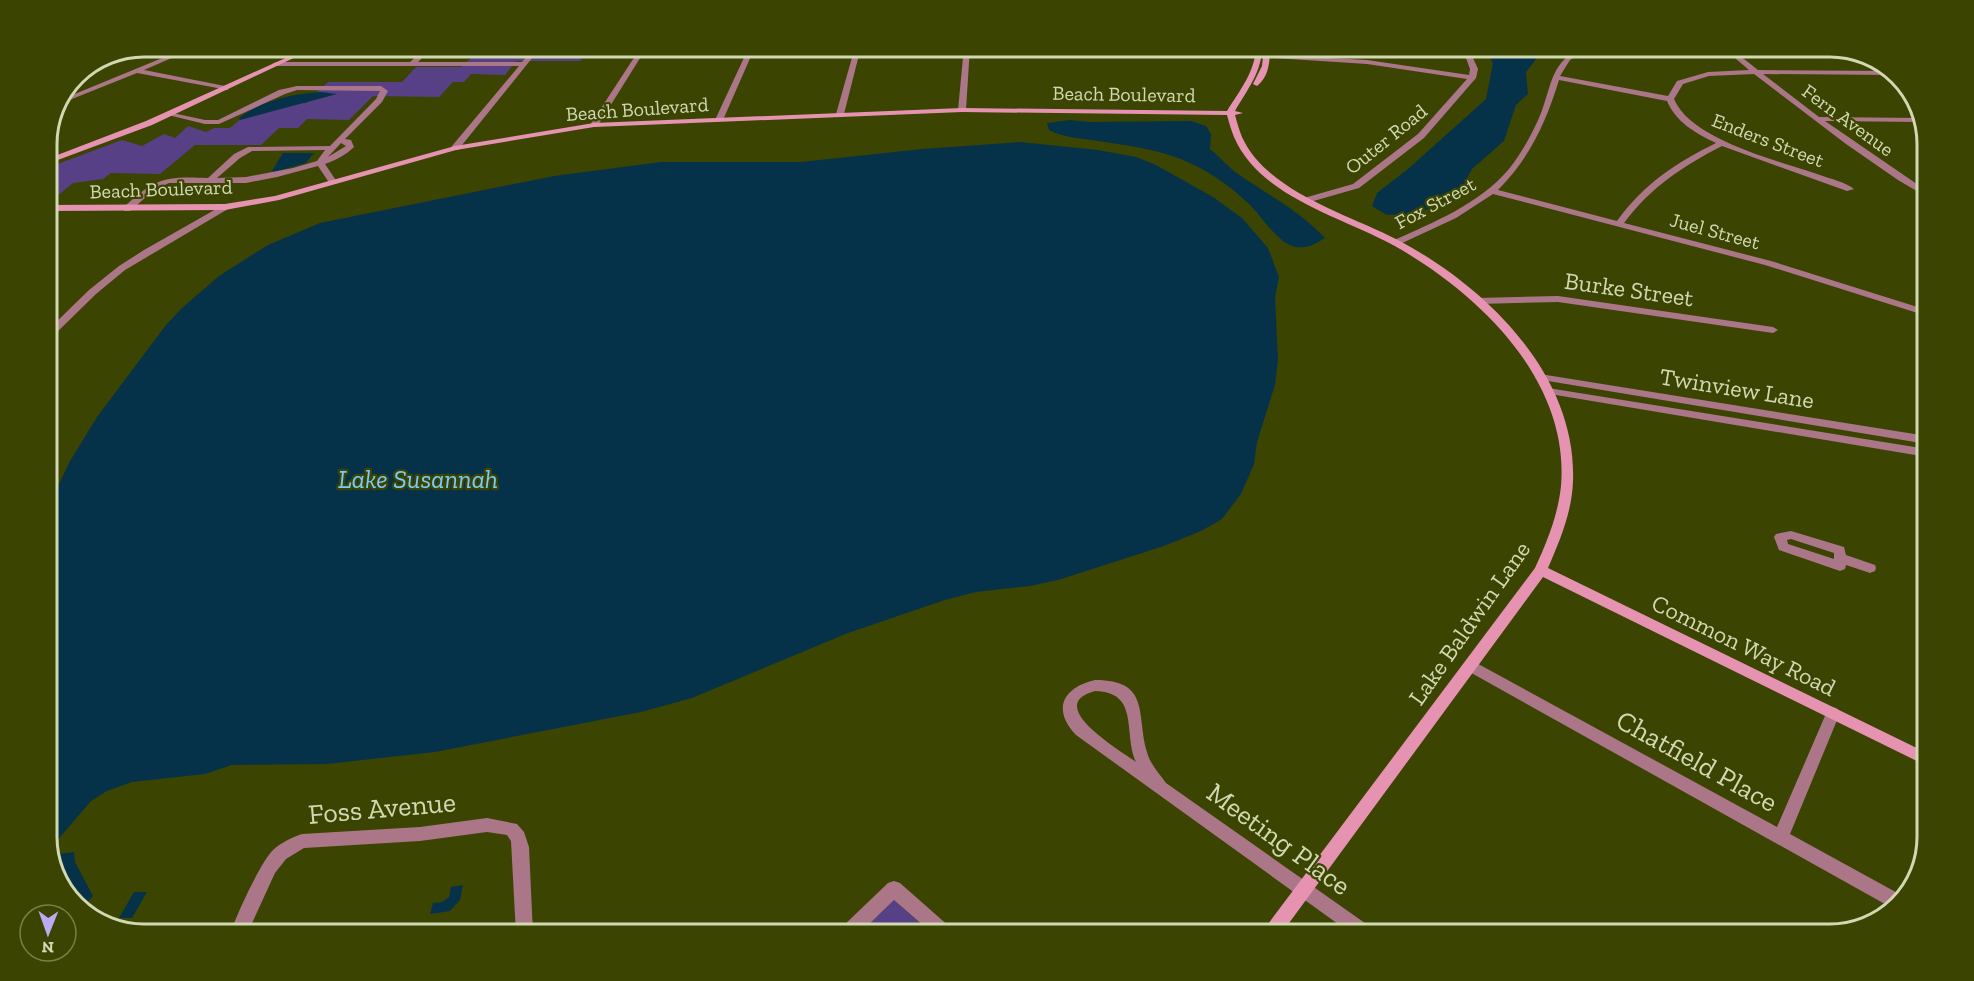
<svg xmlns="http://www.w3.org/2000/svg" width="1974" height="981" font-family="'Zilla Slab',serif">
<style>
.green{fill:#584086}
.water{fill:#063249}
.lines{fill:none;stroke-linecap:round;stroke-linejoin:round}
.street{fill:#aa7688;fill-rule:evenodd}
.secondary{fill:#e593b0;fill-rule:evenodd}
.labels{text-anchor:middle;dominant-baseline:central;stroke-width:4.5;stroke-linejoin:round;paint-order:stroke}
.far-street-label{font-size:20px;fill:#d1d9b3;stroke:#3c4402}
.street-label{font-size:24px;fill:#d1d9b3;stroke:#3c4402}
.water-label{font-size:26px;font-style:italic;fill:#77cbff;stroke:#3c4402}
.near-street-label{font-size:28px;fill:#d1d9b3;stroke:#3c4402}
.rim{fill:none;stroke:#d1d9b3;stroke-width:3}
</style>
<rect width="100%" height="100%" fill="#3c4402"/>
<path class="green" d="M484,47H698L634,48L630,54H585L580,61H516L505,75L471,74L464,82H453L439,97L373,96L349,120L307,119L298,128H279L261,145H195L160,174L111,173L103,179L73,183L51,201H47V168L122,140L142,146L164,134L175,138L188,126L206,132L214,128H230L257,105L306,103L328,82H402L416,67H461Z
M894,900L932,934H859Z"/>
<path class="water" d="M1484,47H1546L1526,72L1528,94L1516,105L1504,141L1472,169L1457,198L1433,208L1410,214L1387,215L1372,206L1377,193L1408,169L1486,99L1493,63Z
M321,92L337,94L240,120L239,118C263,100 292,94 321,92Z
M1070,120L1090,122L1191,121L1206,126L1211,134L1210,149C1220,157 1228,167 1238,174C1268,195 1300,211 1325,238C1314,245 1303,251 1290,245C1275,239 1260,214 1248,203C1234,190 1217,177 1200,168C1169,151 1132,146 1098,141C1080,138 1065,138 1049,130L1047,123Z
M1020,142L1098,150L1136,157L1156,165L1213,197L1242,218L1268,248L1279,277L1275,298L1278,359L1275,385L1257,442L1254,464L1241,494L1222,519L1201,531L1164,546L1058,580L1030,586L976,592L945,600L848,633L692,698L641,712L435,752L327,764L232,765L205,774L132,782L107,791L91,801L49,850L47,844V509L70,461L97,417L166,325L182,308L219,276L268,245L320,223L554,176L661,162H801L922,149Z
M283,153H314L306,163L274,172L272,171Z
M74,852L75,862L93,896L82,908L63,892L51,855Z
M463,885L460,900L450,911L430,914L433,903L442,902L449,897L451,887Z
M134,892H147L132,918H119Z"/>
<g class="lines">
<path class="street" d="M189,47H197L144,70L225,86H228V90L137,73L62,103L65,98Z
M427,47H433L418,62H522L535,47H541L458,150H455L451,148L452,146L519,66H276L272,64L276,62H410Z
M641,47H647L597,127H591L590,125Z
M749,47H755L723,120L716,122L715,120Z
M855,47H861L844,114L840,116L836,114Z
M964,47H970L966,110L962,112L958,110Z
M1462,47H1468L1478,69L1476,78L1424,138L1359,188L1310,202H1304V198L1353,184L1418,134L1467,79L1367,64L1260,57L1257,55L1258,54L1367,60L1469,75L1470,69Z
M1583,47H1590L1570,60L1560,76L1668,96L1677,81L1708,72L1749,70L1722,47H1729L1758,70L1890,71L1894,75L1763,74L1819,117L1921,118V122L1825,121L1927,191V197L1898,180L1846,144L1754,74L1709,76L1683,84L1674,99C1691,140 1779,161 1820,175C1831,179 1845,182 1854,189L1847,191L1722,146C1683,166 1651,187 1624,223L1771,261L1927,310V316L1765,265L1493,194L1456,218L1398,245H1392V241C1434,222 1478,205 1509,169C1522,152 1533,133 1541,113C1552,84 1551,61 1583,47ZM1559,80L1667,101C1676,122 1695,133 1716,143C1674,164 1645,183 1617,221L1498,190C1530,158 1546,122 1559,80Z
M297,86H381L388,91L382,102L345,139L351,140L354,147C346,155 336,160 325,164L337,182L336,184H330L318,166L277,177L246,183H169L154,190L130,211H124V207C155,178 165,176 208,178L234,154L248,147L330,146L376,99L380,91L297,90L285,94L219,124H205L164,114L168,112L205,120H218L279,90ZM341,143L346,146L328,157ZM325,150L317,161L293,168L246,177L217,178L240,158L252,151Z
M225,204L229,207L228,209L125,270L96,294L51,338L47,339V331L89,290L119,266L144,250Z
M1558,296L1773,327L1778,330L1773,333L1558,302L1478,304L1473,301L1478,298Z
M1540,374L1927,436V444L1536,379L1535,377L1536,375Z
M1548,388L1927,449V457L1544,393L1543,391L1544,389Z
M1791,531L1844,547L1846,555L1875,565L1876,568L1875,571L1870,573L1846,565L1845,569L1840,571L1779,550L1774,537L1776,534ZM1791,539L1834,553V559L1788,544L1787,540Z
M1471,660L1777,827L1828,709L1833,707L1838,709L1840,713L1790,834L1903,896L1892,908L1466,670L1464,666L1466,662Z
M1095,680C1151,680 1136,715 1147,752C1150,764 1159,773 1166,783L1372,928L1374,934H1352L1076,735C1051,709 1064,687 1095,680ZM1095,691C1140,692 1123,733 1136,762C1121,751 1042,705 1095,691Z
M487,818L517,824L524,832L529,847L533,934H516L511,841L507,835L487,832L420,841L304,848L286,859L275,873L247,934H230C236,916 260,863 273,850C280,843 293,837 302,834L420,827Z
M894,881L900,883L951,928L953,934H933L894,900L859,934H839L841,928L888,883Z"/>
<path class="secondary" d="M310,47H317L152,125L47,164V159L146,121Z
M1256,47H1262C1262,72 1247,90 1235,111L1243,113L1235,115C1237,122 1239,130 1242,137C1267,192 1348,214 1398,240C1485,286 1577,374 1573,481C1572,512 1560,540 1548,568L1927,753V766L1543,577L1281,934H1263L1265,928L1535,568C1547,542 1558,515 1561,486C1570,379 1477,292 1393,245C1340,216 1260,197 1234,137C1231,130 1229,122 1227,115L962,112L594,127L456,150L279,200L225,210L47,211V205L225,204L275,196L455,146L594,123L962,108L1227,111C1240,90 1255,72 1256,47Z
M1264,47H1270C1270,61 1269,77 1257,86L1253,84L1262,66Z"/>
</g>
<g class="labels">
<g class="far-street-label">
<text transform="translate(1124 94) rotate(1)">Beach Boulevard</text>
<text transform="translate(637 109) rotate(-4)">Beach Boulevard</text>
<text transform="translate(1848 120) rotate(36)">Fern Avenue</text>
<text transform="translate(1386 139) rotate(-39)">Outer Road</text>
<text transform="translate(1768 140) rotate(21)">Enders Street</text>
<text transform="translate(161 189) rotate(-2)">Beach Boulevard</text>
<text transform="translate(1435 203) rotate(-28)">Fox Street</text>
<text transform="translate(1715 231) rotate(15)">Juel Street</text>
</g>
<g class="street-label">
<text transform="translate(1629 289) rotate(8)">Burke Street</text>
<text transform="translate(1737 388) rotate(9)">Twinview Lane</text>
<text transform="translate(1469 623) rotate(-55)">Lake Baldwin Lane</text>
<text transform="translate(1744 645) rotate(26)">Common Way Road</text>
</g>
<g class="water-label">
<text x="418" y="479">Lake Susannah</text>
</g>
<g class="near-street-label">
<text transform="translate(1697 761) rotate(29)">Chatfield Place</text>
<text transform="translate(382 808) rotate(-5)">Foss Avenue</text>
<text transform="translate(1279 839) rotate(36)">Meeting Place</text>
</g>
</g>
<path d="M0 0H1974V981H0ZM144 57H1830A87 87 0 0 1 1917 144V837A87 87 0 0 1 1830 924H144A87 87 0 0 1 57 837V144A87 87 0 0 1 144 57Z" fill="#3c4402" fill-rule="evenodd"/>
<path class="rim" d="M144 57H1830A87 87 0 0 1 1917 144V837A87 87 0 0 1 1830 924H144A87 87 0 0 1 57 837V144A87 87 0 0 1 144 57Z"/>
<g transform="translate(48 933) rotate(181)"><circle r="28" fill="#3c4402" stroke="#788049" stroke-width="1.5"/>
<path d="M0-4.5L10 22L0 15L-10 22Z" fill="#bfa9f4"/>
<text y="-9" font-size="16" font-weight="bold" text-anchor="middle" fill="#d1d9b3">N</text>
</g>
</svg>
